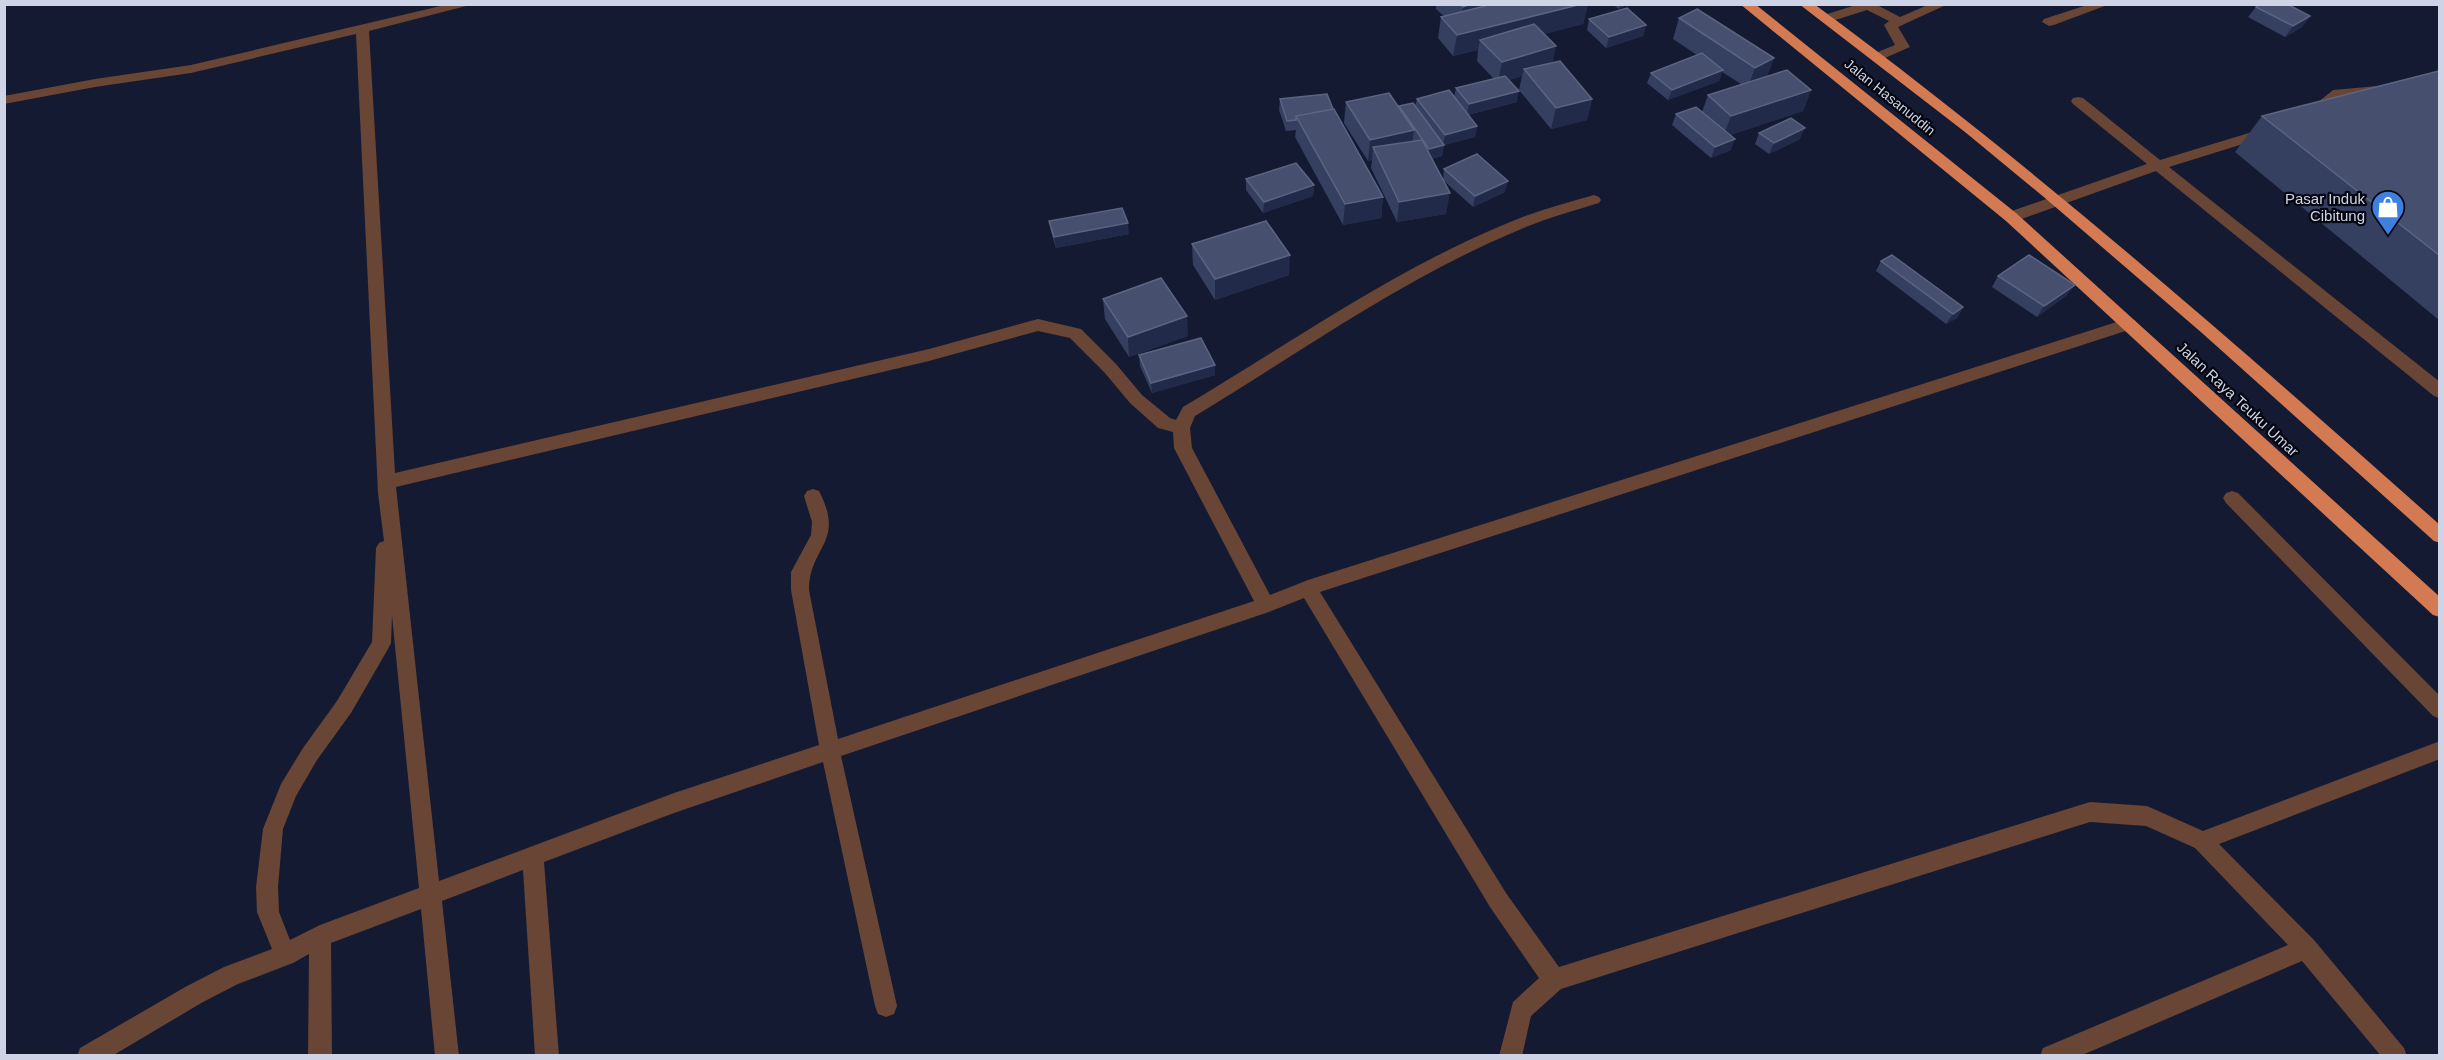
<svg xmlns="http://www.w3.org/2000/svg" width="2444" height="1060" font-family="Helvetica,sans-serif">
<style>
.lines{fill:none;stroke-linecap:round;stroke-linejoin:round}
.minor{fill:#684535;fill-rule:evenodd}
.highway{fill:#d37a53;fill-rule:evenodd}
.wall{fill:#353f60}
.shaded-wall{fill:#212a48}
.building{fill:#464f6e;stroke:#5b6481;stroke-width:1.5}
.labels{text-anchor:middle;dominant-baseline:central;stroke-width:4.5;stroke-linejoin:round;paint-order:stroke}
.far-street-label{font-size:14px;fill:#ced4e5;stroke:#040610}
.poi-label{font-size:15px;fill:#ced4e5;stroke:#040610;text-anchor:end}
.street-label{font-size:15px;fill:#ced4e5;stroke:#040610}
</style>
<rect width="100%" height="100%" fill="#141a32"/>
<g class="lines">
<path class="minor" d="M449,4H474L369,31L395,473L929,349L1038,319L1081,329L1116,364L1142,395L1170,418L1176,420L1183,407C1286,346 1392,271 1503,225C1532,212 1563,204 1594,195L1599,197L1601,200L1599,203C1570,212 1540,220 1512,233C1401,280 1299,353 1195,416L1190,428L1192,448L1270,595L1308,580L2123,320H2135L2137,324L2135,328L1320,592L1506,893L1559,967L2090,802L2147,806L2203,831L2440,741V759L2219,844L2314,940L2404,1048L2407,1056H2381L2302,961L2080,1056H2040L2043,1048L2288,945L2195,848L2146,826L2090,822L1561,989L1531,1016L1522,1056H1499L1513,1002L1539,978L1490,907L1304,598L1266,613L841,756L897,1006L894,1014L886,1017L878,1014L875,1006L823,762L674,813L544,862L559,1056H535L523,870L442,901L459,1056H435L421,909L331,943L332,1056H308L309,954L293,963L238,984L203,1002L112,1056H77L80,1048L187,986L224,967L272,949L257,912L256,887L263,829L281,784L303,748L337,701L372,642L376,548L379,543L384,541L378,493L356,34L191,73L95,87L4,104V96L95,79L191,65ZM1038,331L1070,338L1104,372L1130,403L1158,428L1173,432L1174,448L1254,601L838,739L809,590C809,546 846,543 819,491L813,489L807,491L804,496L812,522L811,535L791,572V590L819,745L674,793L439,881L396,487L929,361ZM392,616L419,888L320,925L290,940L279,912L278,887L283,829L296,796L317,760L351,713L388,649L391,643Z
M1859,4H1875L1900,17L1930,4H1948L1898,27L1910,47L1878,61L1871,57L1873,54L1895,45L1884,25L1889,21L1867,10L1826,23L1819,19L1821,16Z
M2090,4H2110L2054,25L2049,26L2042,22L2044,19Z
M2378,86L2383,87L2385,90L2383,93L2342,97L2318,115H2308L2306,112L2333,90Z
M2078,97L2083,98L2160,160L2262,129H2272L2274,132L2272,135L2169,167L2440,382V398L2434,396L2156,171L2016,221H2006L2004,217L2006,213L2147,164L2073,104L2071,101L2073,98Z
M2232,491L2238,493L2440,696V719L2433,716L2226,503L2223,498L2226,493Z"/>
<path class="highway" d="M1740,4H1755L2016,213L2440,597V617L2433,615L2006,221Z
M1799,4H1814C2033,165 2236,344 2440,525V543L2434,541L2202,333L2045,198L1965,132Z"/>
</g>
<path class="wall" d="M1436,4H1588L1583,24L1544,34L1553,62L1592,99L1587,120L1551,129L1519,90L1522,76L1509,80L1517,102L1468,115L1477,126L1475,137L1444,145L1442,156L1432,159L1443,180L1444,169L1505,192L1473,207L1443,180L1446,214L1397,222L1371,168L1372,160L1368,161L1344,123L1346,102L1399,107L1415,106L1417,99L1454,97L1456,88L1494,79L1477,61L1478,50L1453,56L1438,38L1441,17L1444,16L1436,9Z
M1612,4H1628L1619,9Z
M2256,7L2310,16L2302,27L2285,37L2248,17Z
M1679,18L1774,58L1767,76L1811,90L1803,111L1730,135L1731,150L1711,158L1672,125L1676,114L1702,112L1708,95L1741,84L1722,72L1719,81L1668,100L1647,83L1651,73L1697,55L1673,39Z
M1589,19L1646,25L1643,36L1606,48L1587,30Z
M2439,71V320L2235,152L2262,116Z
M1280,99L1333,109L1383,197L1381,218L1343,225L1295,137L1296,130L1286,131L1279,110Z
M1759,133L1800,139L1769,154L1755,144Z
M1246,179L1314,185L1313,196L1263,213L1246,190Z
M1049,221L1129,234L1056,248L1051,232Z
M1192,244L1289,275L1215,300L1193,265Z
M1881,261L1963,307L1957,318L1946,324L1876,271Z
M1998,276L2067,295L2037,317L1992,287Z
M1103,299L1188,336L1129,357L1105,319Z
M1139,355L1215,375L1152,393L1140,366Z"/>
<path class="shaded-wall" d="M1471,4H1506L1460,28L1463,7Z
M1582,4H1588L1583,24L1488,48L1480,40L1478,50L1453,56L1457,35Z
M1620,4H1628L1619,9Z
M2310,16L2302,27L2285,37L2293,26Z
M1646,25L1643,36L1606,48L1609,37Z
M1556,46L1552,67L1524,69L1522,76L1498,83L1502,62Z
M1774,58L1766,79L1747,89L1755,68Z
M1723,70L1719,81L1668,100L1672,90Z
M1811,90L1803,111L1723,137L1731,116Z
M1519,91L1517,102L1467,115L1469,104Z
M1592,99L1587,120L1551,129L1556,108Z
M1477,126L1475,137L1443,145L1445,135Z
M1805,128L1800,139L1769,154L1774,143Z
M1414,130L1411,151L1373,147L1372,160L1368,161L1370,140Z
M1735,139L1731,150L1711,158L1715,147Z
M1444,145L1442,156L1427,160L1429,149Z
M1508,181L1505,192L1473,207L1475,196Z
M1314,185L1313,196L1263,213L1264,202Z
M1450,193L1446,214L1397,222L1399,202Z
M1383,197L1381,218L1343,225L1345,204Z
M1128,223L1129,234L1056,248L1054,237Z
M1290,255L1289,275L1215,300V279Z
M2075,285L2067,295L2037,317L2044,306Z
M1963,307L1957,318L1946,324L1953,314Z
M1187,316L1188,336L1129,357L1128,337Z
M1215,365V375L1152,393L1151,383Z"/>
<path class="building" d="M1459,4H1471L1463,7Z
M1493,4H1582L1457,35L1441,17Z
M2259,4H2287L2310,16L2293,26L2256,7Z
M1627,8L1646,25L1609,37L1589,19Z
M1697,9L1774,58L1755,68L1679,18Z
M1534,24L1556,46L1502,62L1480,40Z
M1702,53L1723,70L1672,90L1651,73Z
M1560,61L1592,99L1556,108L1524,69Z
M1787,70L1811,90L1731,116L1708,95Z
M2439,71V255L2262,116Z
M1505,76L1519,91L1469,104L1456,88Z
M1449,90L1477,126L1445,135L1417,99Z
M1389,93L1414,130L1370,140L1346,102Z
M1327,94L1333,109L1296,116V120L1287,121L1280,99Z
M1413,103L1444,145L1429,149L1399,106Z
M1696,107L1735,139L1715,147L1676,114Z
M1334,109L1383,197L1345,204L1296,116Z
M1791,118L1805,128L1774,143L1759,133Z
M1422,140L1450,193L1399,202L1373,147Z
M1477,154L1508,181L1475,196L1444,169Z
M1296,163L1314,185L1264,202L1246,179Z
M1122,208L1128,223L1054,237L1049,221Z
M1266,221L1290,255L1215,279L1192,244Z
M1892,255L1963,307L1953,314L1881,261Z
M2029,255L2075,285L2044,306L1998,276Z
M1161,278L1187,316L1128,337L1103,299Z
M1201,338L1215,365L1151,383L1139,355Z"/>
<defs>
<g id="shop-pin" transform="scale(1.725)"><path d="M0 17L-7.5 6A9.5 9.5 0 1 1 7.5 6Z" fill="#3f7fe0" stroke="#040610"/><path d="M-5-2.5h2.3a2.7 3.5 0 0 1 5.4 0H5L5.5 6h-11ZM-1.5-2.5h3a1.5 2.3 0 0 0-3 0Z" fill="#fff"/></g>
</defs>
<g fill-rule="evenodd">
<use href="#shop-pin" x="2388" y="207"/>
</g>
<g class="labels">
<g class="far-street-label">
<text transform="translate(1890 97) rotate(39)">Jalan Hasanuddin</text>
</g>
<g class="poi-label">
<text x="2365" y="198">Pasar Induk<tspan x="2365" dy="17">Cibitung</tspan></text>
</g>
<g class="street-label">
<text transform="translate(2238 399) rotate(43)">Jalan Raya Teuku Umar</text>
</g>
</g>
<rect width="2444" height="1060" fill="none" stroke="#ced4e5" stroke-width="12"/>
</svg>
